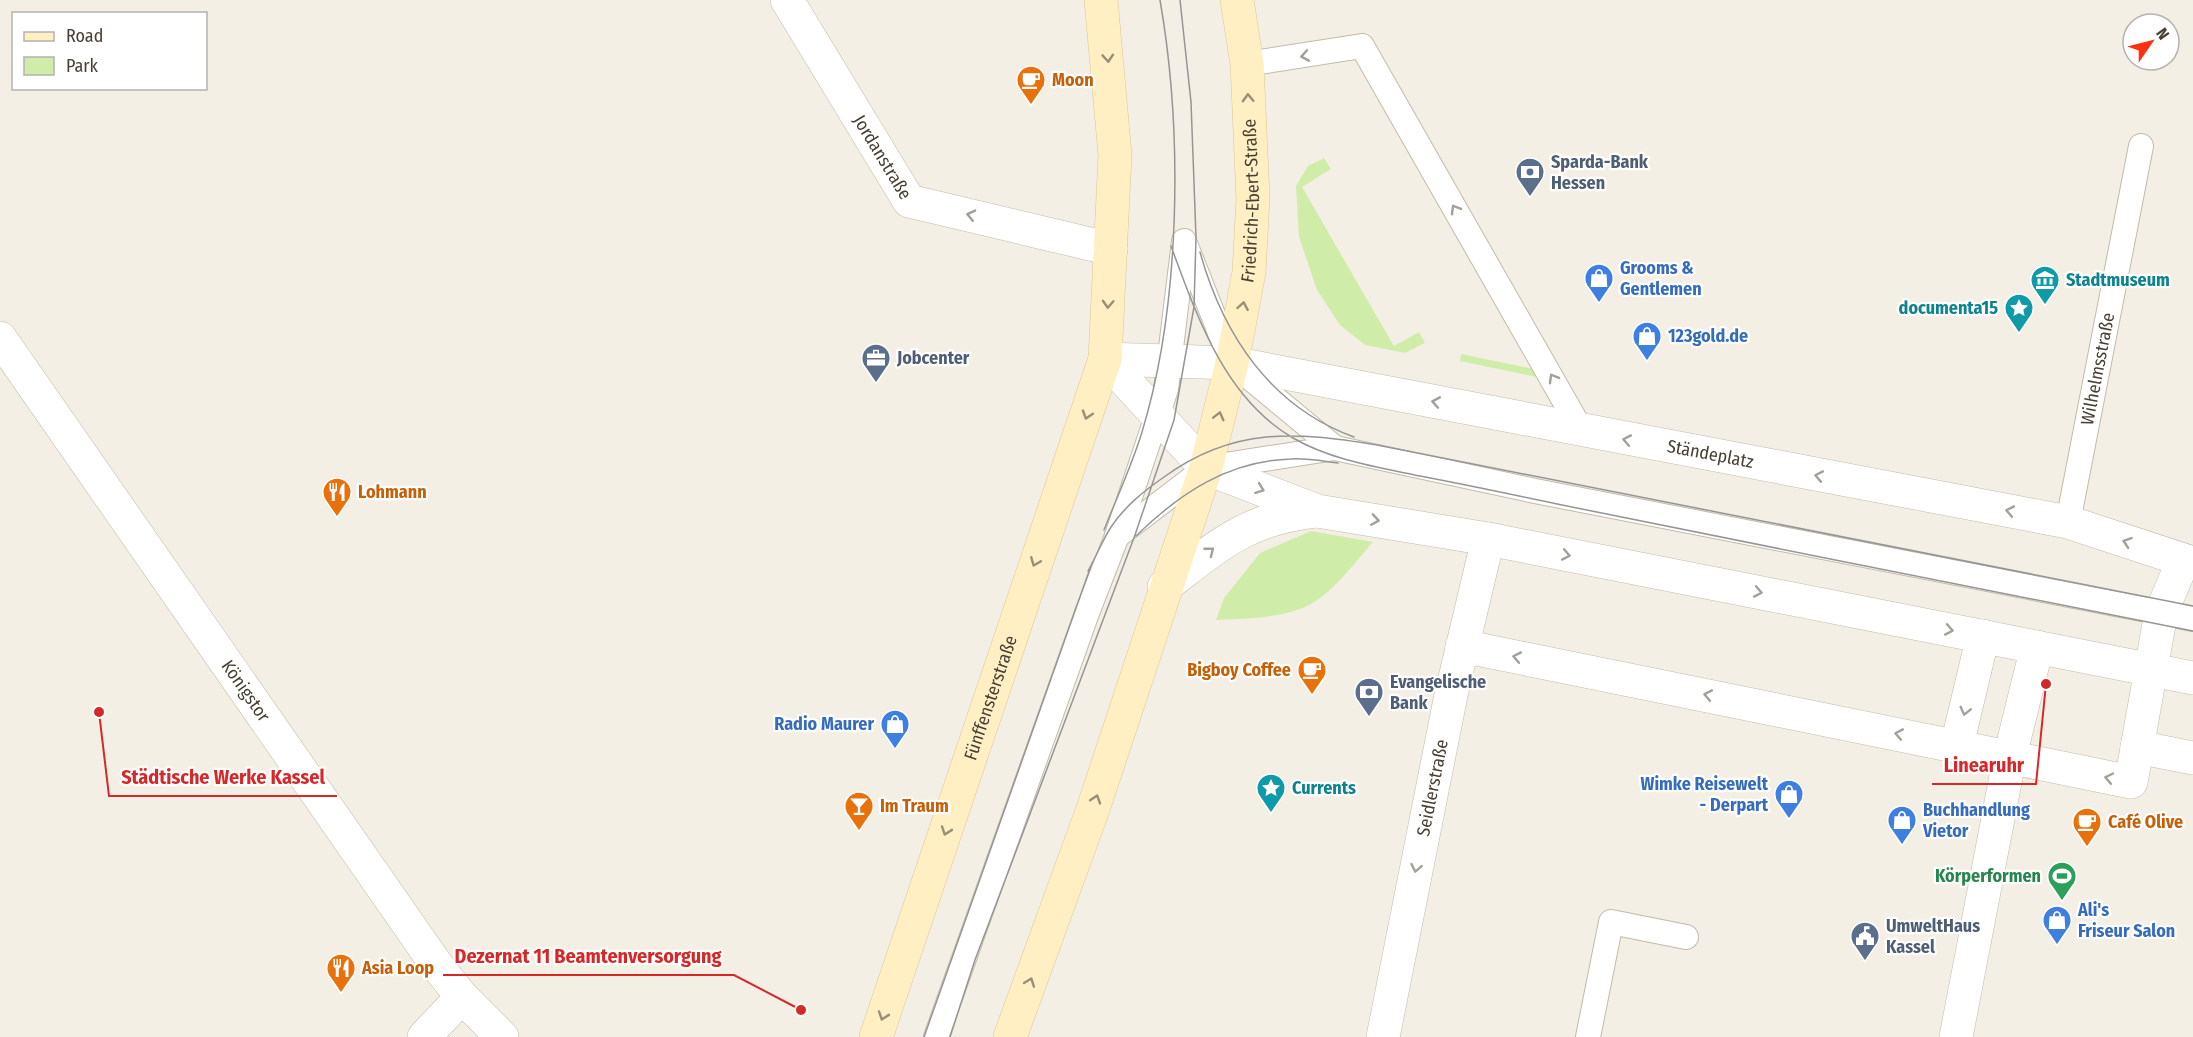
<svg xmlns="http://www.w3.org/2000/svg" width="2193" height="1037" font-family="'Fira Sans Condensed',sans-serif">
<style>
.green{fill:#cfeda9}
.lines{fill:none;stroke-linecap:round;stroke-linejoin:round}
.service-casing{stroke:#c3baa9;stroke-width:26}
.pedestrian-casing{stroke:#c3baa9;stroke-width:34}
.minor-casing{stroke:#c3baa9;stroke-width:34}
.tertiary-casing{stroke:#c3baa9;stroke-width:34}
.secondary-casing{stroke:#dcc691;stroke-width:34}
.service{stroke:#fff;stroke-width:24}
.pedestrian{stroke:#fff;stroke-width:33}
.minor{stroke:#fff;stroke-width:33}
.tertiary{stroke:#fff;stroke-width:33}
.secondary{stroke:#ffefc3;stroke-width:33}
.tram{stroke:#959595;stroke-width:1.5}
.oneway{stroke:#a39f99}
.oneway2{stroke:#9a8e74}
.labels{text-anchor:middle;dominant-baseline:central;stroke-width:4.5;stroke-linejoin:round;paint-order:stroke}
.food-label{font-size:18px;font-weight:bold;fill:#c56008;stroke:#fff;text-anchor:start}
.street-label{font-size:18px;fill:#473f33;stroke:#fff}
.service-label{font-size:18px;font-weight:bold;fill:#4e5e75;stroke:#fff;text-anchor:start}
.shop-label{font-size:18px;font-weight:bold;fill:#366cbe;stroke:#fff;text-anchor:start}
.culture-label{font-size:18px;font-weight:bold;fill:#0d838f;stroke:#fff;text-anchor:start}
.leisure-label{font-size:18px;font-weight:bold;fill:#27864d;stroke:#fff;text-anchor:end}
.leader{fill:none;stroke:#d62828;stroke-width:2}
.callout-dot{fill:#d62828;stroke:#fff;stroke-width:2}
.callout-label{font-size:20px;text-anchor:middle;font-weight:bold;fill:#d62828;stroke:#fff;stroke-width:4.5;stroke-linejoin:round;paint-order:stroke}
</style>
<rect width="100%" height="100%" fill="#f4efe4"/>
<path class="green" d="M1324,158L1331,169L1302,187L1394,346L1419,332L1425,343L1405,353L1365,345L1340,325L1317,290L1299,237L1296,186L1308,166Z
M1461,354L1538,370L1537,377L1460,361Z
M1311,531L1373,542C1353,564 1332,595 1305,607C1277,619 1245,618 1216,620L1224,598L1260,553Z"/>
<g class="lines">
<g class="service-casing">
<g id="service">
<path d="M1247,64L1362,46L1581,430"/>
<path d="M1186,246L1232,363L1335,448"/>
<path id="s1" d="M2068,522L2141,146"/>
<path d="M1117,536L1206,468L1335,448L1535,491L2193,619"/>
<path d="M936,1037L1087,613L1117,536L1166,389L1184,241"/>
<path d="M1588,1037L1611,922L1686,937"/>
</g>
</g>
<g class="pedestrian-casing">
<path id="pedestrian" d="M1956,1037L2010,756L2037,647"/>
</g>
<g class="minor-casing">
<g id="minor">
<path id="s2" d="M787,0L909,201L1111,249"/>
<path id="s3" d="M0,338L438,967L462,997L502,1037"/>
<path d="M1462,646L2131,782L2161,613L2183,561"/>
<path d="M1957,745L1983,636"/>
<path d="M2137,747L2193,758"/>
<path d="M424,1037L462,997"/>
<path id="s4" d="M1383,1037L1451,695L1488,539"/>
</g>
</g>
<g class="tertiary-casing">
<g id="tertiary">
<path d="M1105,359L1206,468L1317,511L1488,539L2193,678"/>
<path id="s5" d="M1105,359L1232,363L2068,522L2193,563"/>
<path d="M1164,587C1218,546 1245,519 1315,511"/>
</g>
</g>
<g class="secondary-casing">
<g id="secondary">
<path id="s6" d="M876,1037L1105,359L1115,155L1101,0"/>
<path id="s7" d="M1010,1037L1093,809L1206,468L1232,363L1249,272L1253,199L1247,64L1237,0"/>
</g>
</g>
<use href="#service" class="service"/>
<use href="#pedestrian" class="pedestrian"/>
<use href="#minor" class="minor"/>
<use href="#tertiary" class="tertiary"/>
<use href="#secondary" class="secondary"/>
<path class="tram" d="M1171,246C1197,316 1224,398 1293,438C1331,460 1377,467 1420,476C1467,485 1515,495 1562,505C1772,548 1983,589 2193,631
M1200,252C1223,335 1271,407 1354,437
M1104,530C1117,497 1132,465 1142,432C1181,304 1183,132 1160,0
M1136,536C1180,493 1228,461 1291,459C1306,458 1322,461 1338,463
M1088,571C1096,557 1102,541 1111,527C1125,506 1144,491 1164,477C1234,426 1296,432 1377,445L2193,606
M924,1037L1092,563
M950,1037L975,960L1135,535L1174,420L1194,307L1196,237L1191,102L1180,0"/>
</g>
<defs><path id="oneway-chevron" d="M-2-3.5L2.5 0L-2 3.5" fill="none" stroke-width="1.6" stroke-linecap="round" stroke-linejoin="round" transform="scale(1.5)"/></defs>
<g class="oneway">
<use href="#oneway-chevron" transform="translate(1305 56) rotate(170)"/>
<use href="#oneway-chevron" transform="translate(1455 209) rotate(-120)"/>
<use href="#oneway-chevron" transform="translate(971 215) rotate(-167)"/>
<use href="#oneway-chevron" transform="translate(1553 378) rotate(-120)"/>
<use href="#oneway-chevron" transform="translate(1436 402) rotate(-170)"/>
<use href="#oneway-chevron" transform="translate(1627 440) rotate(-169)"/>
<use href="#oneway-chevron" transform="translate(1819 476) rotate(-169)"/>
<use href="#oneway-chevron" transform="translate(1260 489) rotate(21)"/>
<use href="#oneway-chevron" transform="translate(2010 511) rotate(-169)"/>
<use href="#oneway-chevron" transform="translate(1375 520) rotate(9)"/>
<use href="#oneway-chevron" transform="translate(2127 542) rotate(-161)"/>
<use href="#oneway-chevron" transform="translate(1210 551) rotate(-38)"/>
<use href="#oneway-chevron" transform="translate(1566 555) rotate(11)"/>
<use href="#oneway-chevron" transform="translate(1758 592) rotate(11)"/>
<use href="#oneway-chevron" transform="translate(1949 630) rotate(11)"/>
<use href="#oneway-chevron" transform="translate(1517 657) rotate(-169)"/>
<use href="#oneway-chevron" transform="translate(1708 695) rotate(-169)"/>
<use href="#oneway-chevron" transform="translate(1965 711) rotate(104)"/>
<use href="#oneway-chevron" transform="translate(1899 734) rotate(-169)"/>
<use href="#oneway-chevron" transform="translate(2109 778) rotate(-168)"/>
<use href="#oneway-chevron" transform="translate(1416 868) rotate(101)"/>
</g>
<g class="oneway2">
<use href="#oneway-chevron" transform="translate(1108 58) rotate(86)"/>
<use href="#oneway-chevron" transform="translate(1248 98) rotate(-92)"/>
<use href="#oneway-chevron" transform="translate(1108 304) rotate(93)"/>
<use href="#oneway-chevron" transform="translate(1243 306) rotate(-80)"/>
<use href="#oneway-chevron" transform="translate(1087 415) rotate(108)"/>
<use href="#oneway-chevron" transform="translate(1219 416) rotate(-76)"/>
<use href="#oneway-chevron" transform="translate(1035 562) rotate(112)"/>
<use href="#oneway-chevron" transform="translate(1096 799) rotate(-72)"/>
<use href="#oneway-chevron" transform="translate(946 831) rotate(109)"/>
<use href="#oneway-chevron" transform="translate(1030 982) rotate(-70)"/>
<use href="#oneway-chevron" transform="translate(883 1016) rotate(109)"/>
</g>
<defs>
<g id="cafe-pin" transform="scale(1.5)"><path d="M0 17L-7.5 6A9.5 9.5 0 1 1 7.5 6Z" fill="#e8710a" stroke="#fff"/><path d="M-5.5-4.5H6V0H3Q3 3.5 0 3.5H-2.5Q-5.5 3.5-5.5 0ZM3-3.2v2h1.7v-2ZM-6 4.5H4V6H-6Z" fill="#fff"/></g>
<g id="bank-pin" transform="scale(1.5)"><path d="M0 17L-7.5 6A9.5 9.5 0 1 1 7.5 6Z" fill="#5c6f8a" stroke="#fff"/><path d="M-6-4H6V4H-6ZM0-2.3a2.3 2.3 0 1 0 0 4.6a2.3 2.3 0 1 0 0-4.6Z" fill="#fff"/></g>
<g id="shop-pin" transform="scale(1.5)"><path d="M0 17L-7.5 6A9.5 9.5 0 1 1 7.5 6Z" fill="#3f7fe0" stroke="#fff"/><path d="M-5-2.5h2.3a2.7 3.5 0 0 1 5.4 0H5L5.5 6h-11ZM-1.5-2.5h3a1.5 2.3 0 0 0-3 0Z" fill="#fff"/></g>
<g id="museum-pin" transform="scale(1.5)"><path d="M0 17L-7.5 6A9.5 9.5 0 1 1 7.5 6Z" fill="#0f9aa8" stroke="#fff"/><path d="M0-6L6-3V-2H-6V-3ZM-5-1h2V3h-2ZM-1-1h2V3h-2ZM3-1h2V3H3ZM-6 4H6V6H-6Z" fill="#fff"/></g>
<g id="sight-pin" transform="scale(1.5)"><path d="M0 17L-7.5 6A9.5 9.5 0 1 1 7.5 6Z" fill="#0f9aa8" stroke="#fff"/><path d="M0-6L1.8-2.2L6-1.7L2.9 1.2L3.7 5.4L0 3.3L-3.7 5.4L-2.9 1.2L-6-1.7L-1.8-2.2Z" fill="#fff"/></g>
<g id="office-pin" transform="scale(1.5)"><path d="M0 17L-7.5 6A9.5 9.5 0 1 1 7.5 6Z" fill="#5c6f8a" stroke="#fff"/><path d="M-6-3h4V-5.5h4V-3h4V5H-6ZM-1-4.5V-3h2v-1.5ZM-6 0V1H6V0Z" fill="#fff"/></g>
<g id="restaurant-pin" transform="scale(1.5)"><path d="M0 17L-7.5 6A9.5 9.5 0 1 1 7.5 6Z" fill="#e8710a" stroke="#fff"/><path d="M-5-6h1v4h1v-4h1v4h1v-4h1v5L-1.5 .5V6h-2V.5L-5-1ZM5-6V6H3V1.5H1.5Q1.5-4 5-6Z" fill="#fff"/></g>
<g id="bar-pin" transform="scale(1.5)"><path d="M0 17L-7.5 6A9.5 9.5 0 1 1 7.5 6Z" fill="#e8710a" stroke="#fff"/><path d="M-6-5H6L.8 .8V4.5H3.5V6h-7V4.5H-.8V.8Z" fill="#fff"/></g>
<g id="stadium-pin" transform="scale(1.5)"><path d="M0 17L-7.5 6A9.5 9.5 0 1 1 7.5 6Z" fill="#2e9e5b" stroke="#fff"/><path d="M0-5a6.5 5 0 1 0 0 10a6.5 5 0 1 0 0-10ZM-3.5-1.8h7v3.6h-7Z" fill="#fff"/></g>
<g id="civic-pin" transform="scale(1.5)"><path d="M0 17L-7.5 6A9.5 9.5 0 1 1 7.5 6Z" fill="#5c6f8a" stroke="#fff"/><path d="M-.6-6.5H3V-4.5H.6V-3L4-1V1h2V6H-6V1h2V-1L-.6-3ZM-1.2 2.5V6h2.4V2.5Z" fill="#fff"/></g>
</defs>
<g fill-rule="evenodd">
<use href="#cafe-pin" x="1031" y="80"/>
<use href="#bank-pin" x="1530" y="172"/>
<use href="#shop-pin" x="1599" y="278"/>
<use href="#museum-pin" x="2045" y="280"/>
<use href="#sight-pin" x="2019" y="308"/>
<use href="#shop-pin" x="1647" y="336"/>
<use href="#office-pin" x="876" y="358"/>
<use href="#restaurant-pin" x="337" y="492"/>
<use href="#cafe-pin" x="1312" y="670"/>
<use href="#bank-pin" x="1369" y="692"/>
<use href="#shop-pin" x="895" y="724"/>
<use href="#sight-pin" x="1271" y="788"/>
<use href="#shop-pin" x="1789" y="794"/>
<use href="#bar-pin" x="859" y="806"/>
<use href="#shop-pin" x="1902" y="820"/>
<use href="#cafe-pin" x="2087" y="822"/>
<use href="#stadium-pin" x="2062" y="876"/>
<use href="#shop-pin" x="2057" y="920"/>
<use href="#civic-pin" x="1865" y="936"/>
<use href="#restaurant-pin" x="341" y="968"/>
</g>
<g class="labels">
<g class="food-label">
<text x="1052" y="80">Moon</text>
<text x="358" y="492">Lohmann</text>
<text x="1291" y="670" text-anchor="end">Bigboy Coffee</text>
<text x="880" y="806">Im Traum</text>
<text x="2108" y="822">Café Olive</text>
<text x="362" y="968">Asia Loop</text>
</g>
<g class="street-label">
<text stroke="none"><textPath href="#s2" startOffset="184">Jordanstraße</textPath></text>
<text stroke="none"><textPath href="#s7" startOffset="874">Friedrich-Ebert-Straße</textPath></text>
<text stroke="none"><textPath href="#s1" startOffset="156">Wilhelmsstraße</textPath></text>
<text stroke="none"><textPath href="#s5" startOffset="614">Ständeplatz</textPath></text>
<text stroke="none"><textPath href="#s3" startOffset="430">Königstor</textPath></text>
<text stroke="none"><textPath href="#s6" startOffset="358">Fünffensterstraße</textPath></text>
<text stroke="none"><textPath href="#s4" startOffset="254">Seidlerstraße</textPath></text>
</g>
<g class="service-label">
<text x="1551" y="162">Sparda-Bank<tspan x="1551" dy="21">Hessen</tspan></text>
<text x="897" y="358">Jobcenter</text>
<text x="1390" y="682">Evangelische<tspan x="1390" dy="21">Bank</tspan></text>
<text x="1886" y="926">UmweltHaus<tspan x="1886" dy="21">Kassel</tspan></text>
</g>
<g class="shop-label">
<text x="1620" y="268">Grooms &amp;<tspan x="1620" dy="21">Gentlemen</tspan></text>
<text x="1668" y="336">123gold.de</text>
<text x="874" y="724" text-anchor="end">Radio Maurer</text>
<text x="1768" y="784" text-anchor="end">Wimke Reisewelt<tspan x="1768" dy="21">- Derpart</tspan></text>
<text x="1923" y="810">Buchhandlung<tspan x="1923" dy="21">Vietor</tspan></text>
<text x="2078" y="910">Ali's<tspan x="2078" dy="21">Friseur Salon</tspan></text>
</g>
<g class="culture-label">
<text x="2066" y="280">Stadtmuseum</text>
<text x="1998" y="308" text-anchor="end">documenta15</text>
<text x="1292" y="788">Currents</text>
</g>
<g class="leisure-label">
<text x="2041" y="876">Körperformen</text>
</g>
</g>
<path class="leader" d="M2046 684L2036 784H1932M99 712L109 796H337M801 1010L734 975H443"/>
<g class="callout-dot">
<circle cx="2046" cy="684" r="6"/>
<circle cx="99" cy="712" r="6"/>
<circle cx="801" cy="1010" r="6"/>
</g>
<g class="callout-label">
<text x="1984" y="772">Linearuhr</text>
<text x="223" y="784">Städtische Werke Kassel</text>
<text x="588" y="963">Dezernat 11 Beamtenversorgung</text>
</g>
<rect x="12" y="12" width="195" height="78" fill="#ffffff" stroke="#b5b2ad" stroke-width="1.5"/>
<rect x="24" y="32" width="30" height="9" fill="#ffefc3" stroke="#b5b2ad" stroke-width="1.5"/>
<text x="66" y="42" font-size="18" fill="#473f33">Road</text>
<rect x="24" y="57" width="30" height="18" fill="#cfeda9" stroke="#b5b2ad" stroke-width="1.5"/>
<text x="66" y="72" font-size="18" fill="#473f33">Park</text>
<g transform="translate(2151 42) rotate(55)"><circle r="28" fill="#ffffff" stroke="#b5b2ad" stroke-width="1.5"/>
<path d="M0-4.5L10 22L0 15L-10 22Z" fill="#ff2f10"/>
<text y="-9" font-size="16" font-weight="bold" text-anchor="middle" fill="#473f33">N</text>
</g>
</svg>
